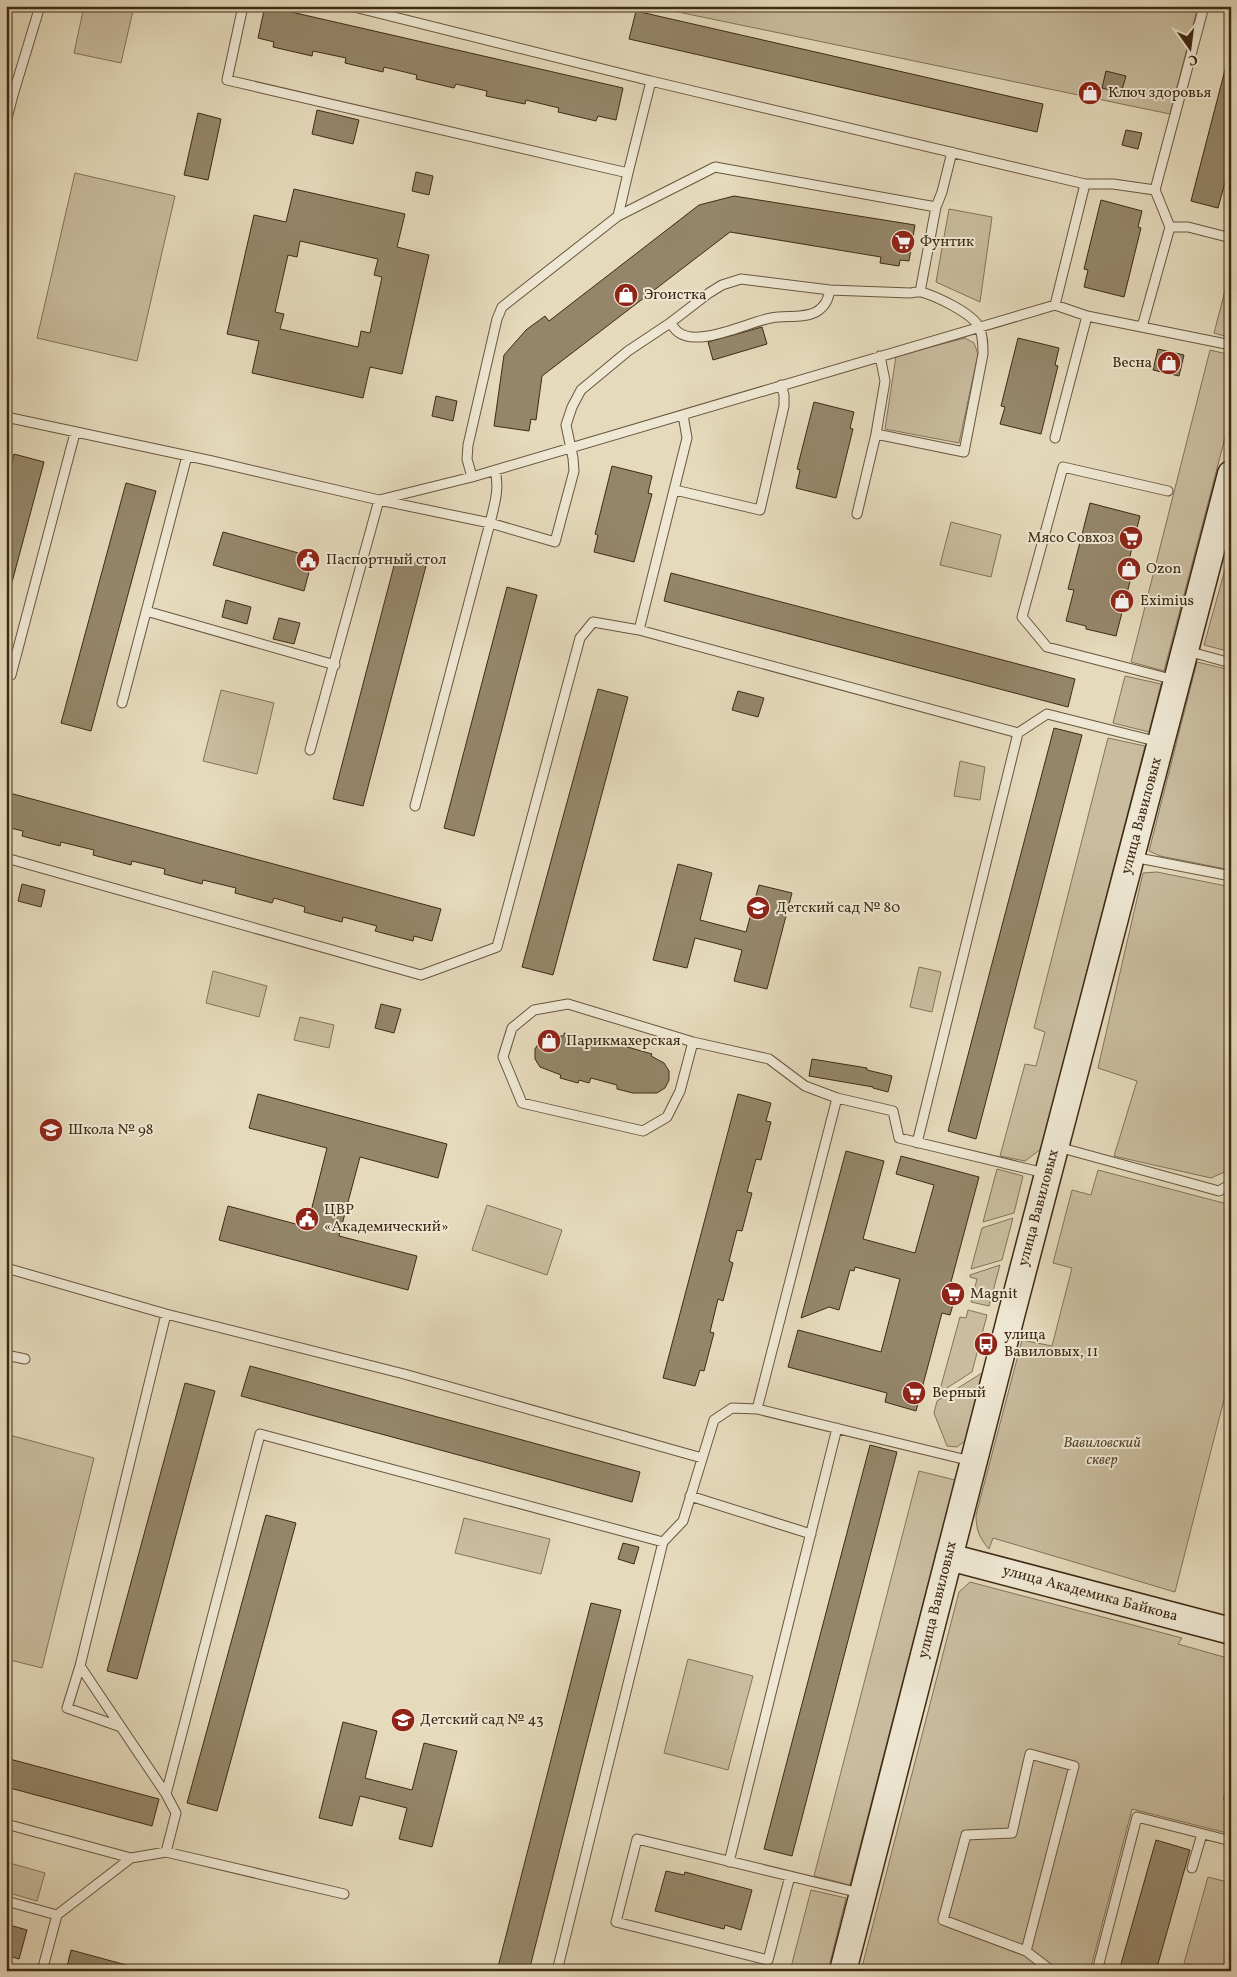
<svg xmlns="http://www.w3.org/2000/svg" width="1237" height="1977" font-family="Vollkorn,serif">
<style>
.green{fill:#c9bc9f;stroke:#847359}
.building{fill:#95866b;stroke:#3f2a13;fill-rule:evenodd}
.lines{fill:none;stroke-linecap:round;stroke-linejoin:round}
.lane-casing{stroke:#68563d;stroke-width:11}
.secondary-casing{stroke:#3f2a13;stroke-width:29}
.lane{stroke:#eee7d3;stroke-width:9}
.secondary{stroke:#eee7d3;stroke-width:26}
.labels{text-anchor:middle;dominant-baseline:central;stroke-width:4;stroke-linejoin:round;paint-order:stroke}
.poi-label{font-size:15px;fill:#3f2a13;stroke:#eee7d3;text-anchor:start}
.street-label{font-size:15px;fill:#3f2a13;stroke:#eee7d3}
.park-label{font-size:15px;font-style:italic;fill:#5b472f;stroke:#eee7d3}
</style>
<rect width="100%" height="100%" fill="#e5dabc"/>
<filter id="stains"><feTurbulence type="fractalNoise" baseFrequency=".004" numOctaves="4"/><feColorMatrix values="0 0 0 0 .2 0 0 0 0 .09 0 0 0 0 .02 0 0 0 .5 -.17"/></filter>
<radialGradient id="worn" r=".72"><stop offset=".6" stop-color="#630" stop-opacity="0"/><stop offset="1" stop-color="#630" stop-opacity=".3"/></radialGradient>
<path class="green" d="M84,6H134L121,63L74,53Z
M649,6H1198L1170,114Z
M75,173L175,196L137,361L37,338Z
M949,209L992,217L980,302L936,282Z
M1227,283L1231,284V338L1214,333Z
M965,338L974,343L978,354L959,443L885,429L896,356Z
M1210,350L1231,355V415L1164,671L1131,662Z
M951,522L1001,535L991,577L940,565Z
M1231,548V652L1204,645Z
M1197,662L1231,670V870L1160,856L1149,851Z
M1125,676L1161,684L1149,732L1113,723Z
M221,690L274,703L257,774L203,761Z
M1108,738L1145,746L1041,1149L1025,1161L1000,1156L1025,1064L1036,1066L1045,1032L1034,1028Z
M960,761L985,767L980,800L954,796Z
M1157,872L1231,887V1169L1211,1178L1114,1156L1137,1081L1098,1068L1143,873Z
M919,967L941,972L932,1012L910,1007Z
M213,971L267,986L259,1017L206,1003Z
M300,1017L334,1025L329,1048L294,1040Z
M997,1169L1023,1176L1014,1213L983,1222Z
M1098,1170L1231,1205V1372L1175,1592L993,1538L989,1549C979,1538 976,1529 976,1515L1022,1340L1052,1346L1072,1268L1053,1263L1072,1190L1091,1195Z
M487,1205L562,1230L547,1275L472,1250Z
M1013,1218L1002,1260L971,1269L982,1228Z
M1000,1265L989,1306L971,1302L977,1279L970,1277V1275Z
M968,1310L987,1315L972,1372L939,1393L960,1317L966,1318Z
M982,1373L965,1441L957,1447L947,1446L934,1413L937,1401Z
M6,1434L94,1458L42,1668L6,1659Z
M919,1471L955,1480L850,1885L814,1876Z
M464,1518L550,1539L541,1574L455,1553Z
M970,1582L1182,1638L1178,1644L1231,1659V1774L1223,1800L1231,1803V1830L1227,1833L1132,1809L1090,1971H861L959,1592Z
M688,1659L753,1676L728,1770L664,1753Z
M6,1862L45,1873L37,1901L6,1892Z
M1208,1877L1231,1883V1971H1213L1184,1963Z
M811,1890L846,1898L828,1971H790Z"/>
<path class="building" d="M265,6L623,88L616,120L598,116L596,121L558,112L559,108L526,100L525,104L486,96L487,91L456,84L454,88L416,79L417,75L384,67L383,72L345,63L346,58L313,51L312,56L273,47L274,42L258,38Z
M636,11L1043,104L1037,132L629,39Z
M1226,66L1231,67V160L1218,208L1191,201Z
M1106,71L1126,76L1121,93L1102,88Z
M317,110L359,120L353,144L312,134Z
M198,113L221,119L208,180L184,175Z
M1126,130L1142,133L1138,149L1122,145Z
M416,172L433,176L429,195L412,191Z
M294,189L405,214L397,247L429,255L402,374L370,367L363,398L252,373L259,341L227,334L254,215L286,222ZM300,241L378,259L374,275L382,277L370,333L361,331L358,347L280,329L284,314L275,312L288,255L297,257Z
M734,196L915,225L909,261L900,260L899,266L880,263L881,257L730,232L542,376L536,420L531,419L529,431L494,426L504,355L526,330L545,316L549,321L699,205Z
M1101,200L1142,211L1138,227L1141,228L1124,297L1084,287L1088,270L1084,269Z
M762,327L767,344L713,360L708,342Z
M1018,338L1059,348L1055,365L1058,366L1041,434L1000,424L1005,407L1001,406Z
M1158,349L1184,355L1179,376L1153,370Z
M436,396L457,401L453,421L432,416Z
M814,402L854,412L850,428L853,429L836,498L796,488L800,470L797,469Z
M14,454L44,462L11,586L6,585V484Z
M612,466L652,476L648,493L652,494L634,562L594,552L598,535L595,534Z
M126,483L156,491L91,731L61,723Z
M1090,503L1140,516L1129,560L1135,562L1116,636L1086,629V626L1066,621L1074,590L1068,589Z
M223,532L313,557L304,591L213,565Z
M396,558L426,566L363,806L333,799Z
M671,573L1075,679L1068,707L664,601Z
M507,587L537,595L474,836L444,828Z
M226,600L251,607L247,624L222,617Z
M279,618L300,623L294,644L273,639Z
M598,689L628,697L553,975L522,967Z
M738,691L764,698L758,717L732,710Z
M1054,728L1082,735L976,1139L948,1131Z
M6,792L441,909L432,941L414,936L413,941L375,931L377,926L343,917L342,922L304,912L305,907L274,898L272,903L235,893L236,888L203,880L202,884L164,874L165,869L132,861L131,865L93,855L94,850L61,842L60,846L22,836L23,831L6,827Z
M678,864L712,873L700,920L746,932L759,885L792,893L767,989L734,981L742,950L695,938L687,968L653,960Z
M22,884L45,890L41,907L18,901Z
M381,1004L401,1009L394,1033L375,1028Z
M564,1033L605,1044L606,1041L652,1054L651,1056L664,1063L669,1071V1080L665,1088L657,1093H633L617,1089V1085L591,1078L589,1083L579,1080L578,1083L560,1078L561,1075L540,1067L535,1059V1049L540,1041L548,1036H564Z
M812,1059L867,1068V1070L892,1076L888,1092L873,1088V1087L809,1076Z
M258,1094L447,1144L438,1178L360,1157L339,1236L417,1256L408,1290L219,1240L228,1206L307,1227L327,1148L249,1128Z
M738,1094L771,1103L766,1121L771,1122L761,1160L756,1159L747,1192L752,1193L742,1231L737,1230L729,1261L733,1263L723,1301L718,1299L710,1332L714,1333L704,1371L700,1370L695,1386L663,1378Z
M846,1151L884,1161L863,1239L915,1253L934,1185L896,1174L901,1156L979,1177L951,1282L959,1284L950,1315L942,1313L916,1411L885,1402L887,1393L788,1367L798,1330L881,1352L900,1279L855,1267L854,1271L850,1270L839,1310L829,1307L801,1318Z
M250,1366L640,1472L632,1502L241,1396Z
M185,1383L215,1391L137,1679L107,1671Z
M870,1445L897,1452L792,1856L764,1849Z
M266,1515L296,1523L217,1811L187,1803Z
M623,1543L639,1547L634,1564L618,1559Z
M591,1603L621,1610L585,1750L529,1971H497Z
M343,1722L377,1731L365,1778L412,1790L424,1743L457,1751L432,1847L399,1839L407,1808L360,1796L352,1826L319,1818Z
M6,1758L159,1799L152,1826L6,1787Z
M1156,1840L1190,1850L1156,1971H1119Z
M666,1871L684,1875L685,1872L752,1890L741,1930L725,1925L724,1929L655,1911Z
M6,1924L27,1930L19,1959L6,1955Z
M71,1950L130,1966V1971H66Z"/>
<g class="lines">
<g class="lane-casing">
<path id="lane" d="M243,6L227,80L628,173L651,81L1085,184L1055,305
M350,6L651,81
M1204,6L1155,190L1170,227H1188L1231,238
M6,99L13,95L40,6
M6,122L13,95
M1085,184H1113L1155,190
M936,207L942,192L952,152
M618,216L628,173
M670,323C673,326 675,330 678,332C698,348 748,322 771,318C786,315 802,319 816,312C826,306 828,299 830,290
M1142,327L1170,227
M6,417L212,461L379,500L472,477L1055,305L1087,316L1231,345
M1055,438L1087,316
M472,477L467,459L468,445L497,319L502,307L618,216L715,167L936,207L920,292
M675,490L760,510L784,406V395L781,385
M1168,491L1063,467L1022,617L1047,647L1175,680
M857,514L876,434
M146,611L335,665
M639,630L687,438L683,415
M1187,651L1231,663
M11,675L75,433
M122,703L187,456
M1018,733L1047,714L1159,742
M310,750L379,500L490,523L555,542L574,471L573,458L566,425L572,407L581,390L628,351L670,323L709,293L722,285L741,279L830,290L910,293C913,293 918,291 921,292C936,296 972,313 979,327C983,335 983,345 983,354L964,452L876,434L885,381L880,356
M415,806L490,523C494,506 500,488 495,471
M1133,857L1231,876
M6,858L421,975L497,947L580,638L593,622L639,630L1018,733L917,1143
M693,1042L680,1091L667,1117L643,1131L522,1103L503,1057L512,1028L534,1010L568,1004L693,1042L769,1059L805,1086L837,1098
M1058,1147L1219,1191L1231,1184
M6,1268L166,1314L404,1374L702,1458
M6,1355L25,1359
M757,1409L837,1098L893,1111L899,1138L1045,1173
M690,1496L811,1534
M80,1666L67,1708L121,1727
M166,1794L80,1666L166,1314
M6,1824L131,1858
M166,1852L176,1813L166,1794L260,1434L663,1542
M729,1862L837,1428
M1192,1868L1202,1834
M790,1876L768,1960L616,1922L637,1839L860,1893
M6,1901L57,1915
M1026,1951L1074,1766L1030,1754L1012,1833L966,1835L943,1920L1026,1951L1052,1971
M42,1971L57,1915L131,1858L166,1852L344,1894
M557,1971L663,1542L683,1521L714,1420L732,1408L757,1409L971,1461
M1097,1971L1137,1817L1231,1841"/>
</g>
<g class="secondary-casing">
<path id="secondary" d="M949,1557L1231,1631
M843,1971L1011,1316L1231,474"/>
</g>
<use href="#lane" class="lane"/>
<use href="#secondary" class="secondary"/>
</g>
<defs>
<g id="shop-disc" transform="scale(1.25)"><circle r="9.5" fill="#8f2418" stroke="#eee7d3"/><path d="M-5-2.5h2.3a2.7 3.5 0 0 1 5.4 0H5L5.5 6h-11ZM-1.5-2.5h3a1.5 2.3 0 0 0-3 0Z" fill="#fff"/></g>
<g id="supermarket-disc" transform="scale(1.25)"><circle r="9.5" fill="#8f2418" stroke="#eee7d3"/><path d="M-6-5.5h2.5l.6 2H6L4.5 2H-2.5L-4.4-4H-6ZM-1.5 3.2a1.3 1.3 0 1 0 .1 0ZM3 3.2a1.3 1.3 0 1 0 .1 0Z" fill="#fff"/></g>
<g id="civic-disc" transform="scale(1.25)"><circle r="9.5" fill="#8f2418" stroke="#eee7d3"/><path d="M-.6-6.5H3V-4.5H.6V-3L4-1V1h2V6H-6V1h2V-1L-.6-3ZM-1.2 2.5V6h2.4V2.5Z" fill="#fff"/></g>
<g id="school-disc" transform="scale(1.25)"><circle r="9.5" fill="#8f2418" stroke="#eee7d3"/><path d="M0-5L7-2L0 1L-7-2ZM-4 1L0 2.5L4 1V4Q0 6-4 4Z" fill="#fff"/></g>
<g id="bus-disc" transform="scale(1.25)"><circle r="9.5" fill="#8f2418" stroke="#eee7d3"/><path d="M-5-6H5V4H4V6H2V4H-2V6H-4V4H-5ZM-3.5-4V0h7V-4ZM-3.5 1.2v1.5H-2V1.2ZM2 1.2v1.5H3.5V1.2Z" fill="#fff"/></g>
</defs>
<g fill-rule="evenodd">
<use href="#shop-disc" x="1090" y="93"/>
<use href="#supermarket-disc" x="903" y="242"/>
<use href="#shop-disc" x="626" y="295"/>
<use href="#shop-disc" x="1169" y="363"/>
<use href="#supermarket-disc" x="1131" y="538"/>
<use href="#civic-disc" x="308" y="560"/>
<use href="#shop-disc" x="1129" y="569"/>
<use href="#shop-disc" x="1122" y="601"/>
<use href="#school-disc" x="758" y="908"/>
<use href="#shop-disc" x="549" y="1041"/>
<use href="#school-disc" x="51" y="1130"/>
<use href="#civic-disc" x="307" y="1219"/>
<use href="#supermarket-disc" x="953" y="1294"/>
<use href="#bus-disc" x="986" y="1344"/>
<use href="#supermarket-disc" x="914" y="1393"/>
<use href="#school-disc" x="403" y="1720"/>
</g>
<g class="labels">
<g class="poi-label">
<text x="1108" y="93">Ключ здоровья</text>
<text x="920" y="242">Фунтик</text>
<text x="644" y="295">Эгоистка</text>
<text x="1152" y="363" text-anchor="end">Весна</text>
<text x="1114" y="538" text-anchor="end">Мясо Совхоз</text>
<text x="326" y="560">Паспортный стол</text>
<text x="1146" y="569">Ozon</text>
<text x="1140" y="601">Eximius</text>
<text x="776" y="908">Детский сад № 80</text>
<text x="566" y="1041">Парикмахерская</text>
<text x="68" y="1130">Школа № 98</text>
<text x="324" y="1210">ЦВР<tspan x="324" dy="17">«Академический»</tspan></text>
<text x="970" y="1294">Magnit</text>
<text x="1004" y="1335">улица<tspan x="1004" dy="17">Вавиловых, 11</tspan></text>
<text x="932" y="1393">Верный</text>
<text x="420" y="1720">Детский сад № 43</text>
</g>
<g class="street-label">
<text transform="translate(1142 816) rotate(-75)">улица Вавиловых</text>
<text transform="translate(1039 1208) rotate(-75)">улица Вавиловых</text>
<text transform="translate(1090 1594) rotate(15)">улица Академика Байкова</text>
<text transform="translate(938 1600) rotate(-76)">улица Вавиловых</text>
</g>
<g class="park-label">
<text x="1102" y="1443">Вавиловский<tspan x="1102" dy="17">сквер</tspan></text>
</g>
</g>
<rect width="1237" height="1977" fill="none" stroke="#e5dabc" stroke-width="25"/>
<rect x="8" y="8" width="1222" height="1962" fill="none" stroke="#3f2a13" stroke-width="2.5"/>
<rect x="12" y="12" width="1212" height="1952" fill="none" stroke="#3f2a13"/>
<g transform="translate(1190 48) rotate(166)" stroke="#eee7d3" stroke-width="4" paint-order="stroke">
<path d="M0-4L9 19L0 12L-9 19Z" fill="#3f2a13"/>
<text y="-8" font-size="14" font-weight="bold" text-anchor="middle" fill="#3f2a13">С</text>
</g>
<rect width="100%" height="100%" filter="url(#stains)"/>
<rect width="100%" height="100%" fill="url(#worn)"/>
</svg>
